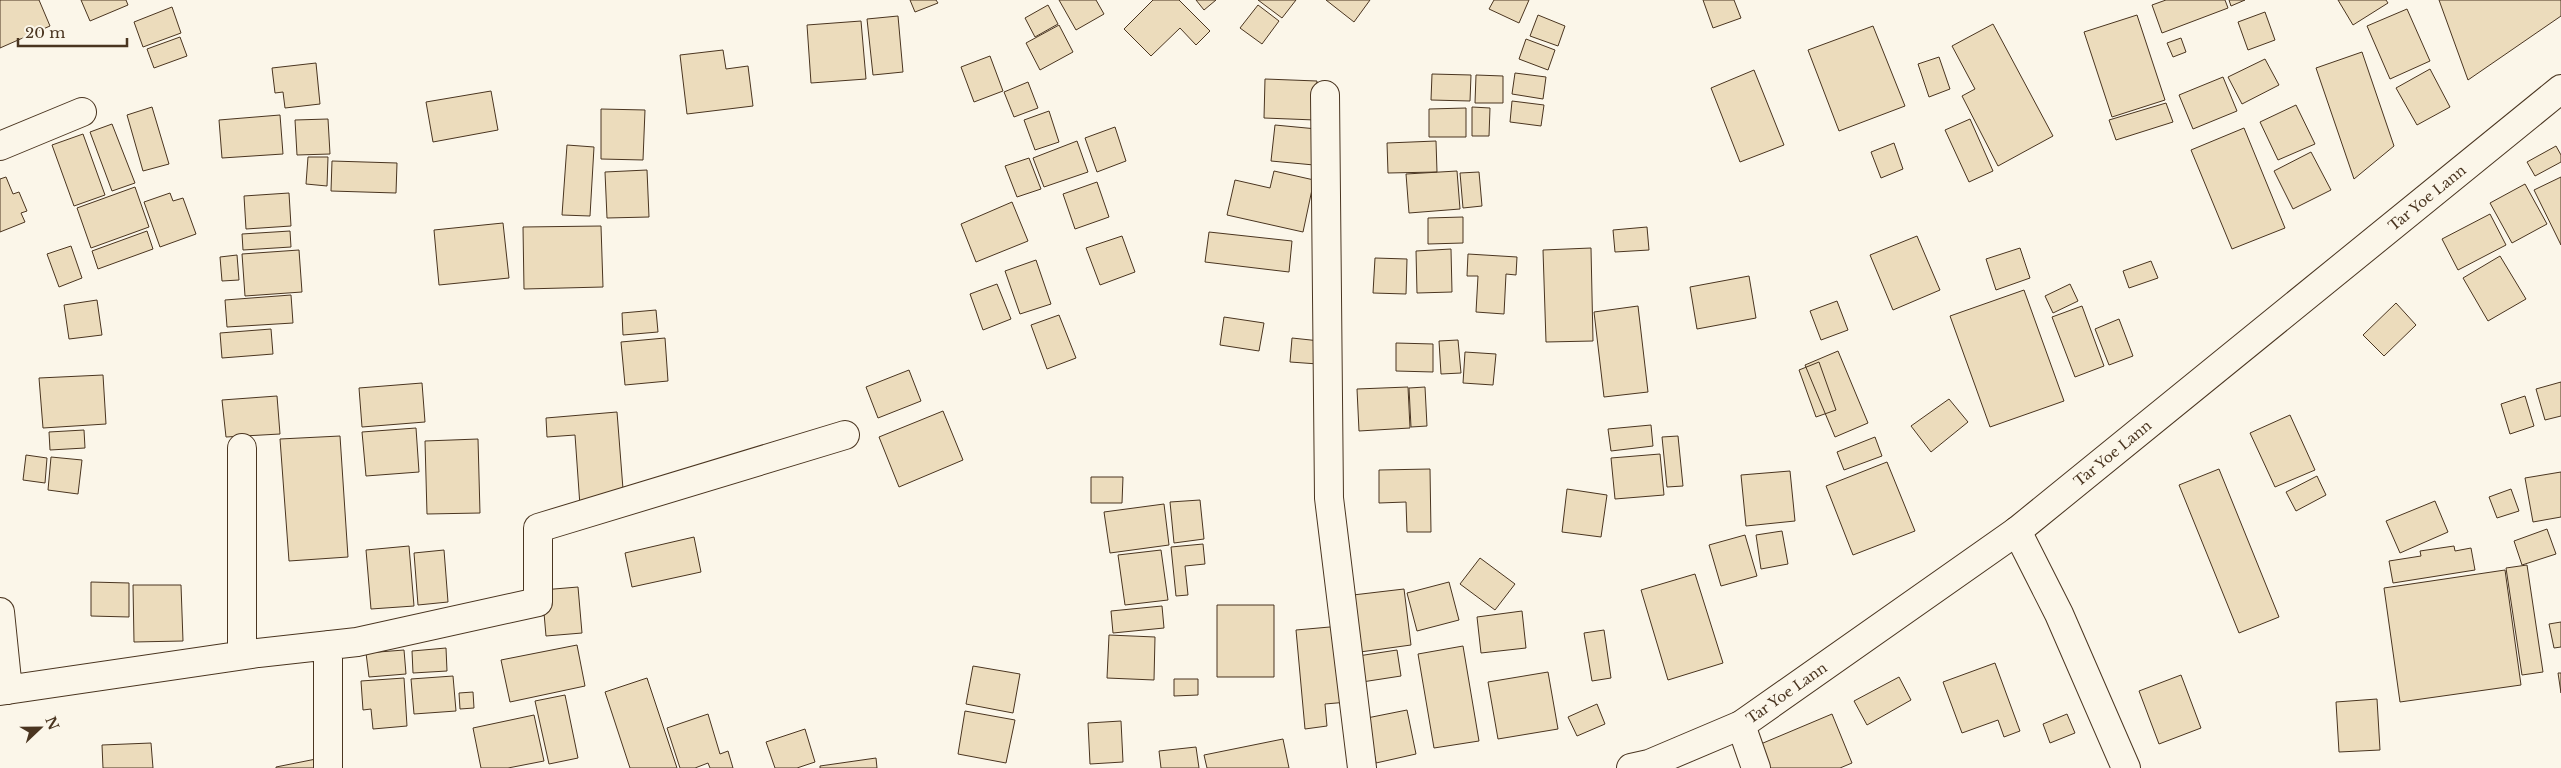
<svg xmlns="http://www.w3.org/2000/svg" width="2561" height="768" font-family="'Libre Baskerville',serif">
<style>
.building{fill:#ecdcbc;stroke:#4a3520}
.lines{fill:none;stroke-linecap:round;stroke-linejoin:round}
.minor-casing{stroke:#4a3520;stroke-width:30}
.major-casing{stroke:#4a3520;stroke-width:30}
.minor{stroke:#fbf6e9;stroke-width:28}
.major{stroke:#fbf6e9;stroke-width:28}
.labels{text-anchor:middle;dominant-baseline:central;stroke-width:4;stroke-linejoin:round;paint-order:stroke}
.street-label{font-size:14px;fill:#4a3520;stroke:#fbf6e9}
</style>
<rect width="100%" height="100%" fill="#fbf6e9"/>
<path class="building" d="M0,0H39L50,26L0,48Z
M81,0H126L128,5L90,21Z
M910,0H936L938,3L915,12Z
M1059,0H1096L1104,14L1076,30Z
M1153,0H1179L1210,31L1196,45L1180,28L1151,56L1124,29Z
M1196,0H1216L1204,10Z
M1258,0H1296L1282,18Z
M1326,0H1370L1354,22Z
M1494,0H1529L1519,23L1489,9Z
M1703,0H1734L1741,18L1713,28Z
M2166,0H2225L2228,8L2162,33L2152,5Z
M2229,0H2245L2231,6Z
M2338,0H2386L2388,3L2353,25Z
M2439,0H2561V16L2468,80Z
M1048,5L1058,24L1035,37L1025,18Z
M1258,5L1279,21L1262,44L1240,28Z
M172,7L181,33L143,47L134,22Z
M2407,9L2430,61L2390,79L2367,26Z
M2265,12L2275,40L2248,50L2238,22Z
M1538,15L1565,26L1558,46L1530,36Z
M2137,15L2165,100L2112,117L2084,32Z
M898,16L903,72L873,75L867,19Z
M861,21L866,79L811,83L807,25Z
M1993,24L2053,136L1998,166L1962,96L1975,89L1952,46Z
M1059,25L1073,52L1040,70L1026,43Z
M1873,26L1905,106L1839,131L1808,50Z
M180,37L187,56L154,68L147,49Z
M2181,38L2186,52L2173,57L2167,43Z
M1526,39L1555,50L1548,70L1519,59Z
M723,50L726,69L748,66L753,106L687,114L680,55Z
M2362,52L2394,146L2354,179L2316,68Z
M990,56L1003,91L974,102L961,67Z
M1939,57L1950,89L1929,97L1918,64Z
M2265,59L2279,85L2242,104L2228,77Z
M316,63L320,104L285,108L283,92L275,93L272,68Z
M2430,69L2450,107L2417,125L2396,88Z
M1754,70L1784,145L1740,162L1711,88Z
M1515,73L1546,77L1543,99L1512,94Z
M1432,74L1471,75L1470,101L1431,100Z
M1476,75L1503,76V103H1475Z
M2223,77L2237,111L2193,129L2179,95Z
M1265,79L1317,81L1315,120L1264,118Z
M1028,82L1038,108L1014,117L1004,92Z
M491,91L498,130L433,142L426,102Z
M1512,101L1544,105L1541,126L1510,122Z
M2166,103L2173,122L2116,140L2109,120Z
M2296,105L2315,144L2278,160L2260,122Z
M152,107L169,164L143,171L127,115Z
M1472,107L1490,108L1489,136H1472Z
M1466,108V137H1429V109Z
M601,109L645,110L643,160L601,159Z
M1049,111L1059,142L1035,150L1024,120Z
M280,115L283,154L222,158L219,120Z
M328,119L330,154L297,155L295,120Z
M1970,119L1993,171L1969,182L1945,130Z
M112,124L135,183L112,191L90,132Z
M1275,125L1317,129L1314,165L1271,161Z
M1115,127L1126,161L1097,172L1085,138Z
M2244,128L2285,228L2232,249L2191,150Z
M83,134L105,195L74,206L52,145Z
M1077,141L1088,172L1044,187L1033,158Z
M1436,141L1437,172L1388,173L1387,143Z
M1894,143L1903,169L1881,178L1871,152Z
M567,145L594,147L590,216L562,215Z
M2556,146L2561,155V162L2535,176L2527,162Z
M2311,152L2331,190L2293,209L2274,171Z
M308,157H328L327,186L306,184Z
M1029,158L1041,189L1017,197L1005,166Z
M332,161L397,163L396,193L331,191Z
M647,170L649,217L607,218L605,172Z
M1274,171L1314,180L1303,232L1227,215L1235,180L1270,188Z
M1457,171L1460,209L1409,213L1406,174Z
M1479,172L1482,206L1463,208L1460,173Z
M6,177L13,194L19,192L27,211L21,213L25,222L0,232V179Z
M2561,177V245L2534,190Z
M1097,182L1109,217L1075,229L1063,194Z
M2525,184L2547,224L2512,243L2490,203Z
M135,187L149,227L91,248L77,208Z
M170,193L173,201L183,198L196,234L160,247L144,202Z
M289,193L291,226L246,229L244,196Z
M1012,202L1028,241L976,262L961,224Z
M2490,214L2506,245L2458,270L2442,239Z
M1463,217V243L1428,244V218Z
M503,223L509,278L439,285L434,230Z
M601,226L603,287L524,289L523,227Z
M1647,227L1649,250L1615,252L1613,230Z
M147,231L153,249L98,269L92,251Z
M290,231L291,247L243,250L242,234Z
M1209,232L1292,241L1289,272L1205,262Z
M1122,236L1135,272L1100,285L1086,248Z
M1917,236L1940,290L1893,310L1870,255Z
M71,246L82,278L59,287L47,254Z
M1591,248L1593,341L1546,342L1543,250Z
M2020,248L2030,278L1996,290L1986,259Z
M1451,249L1452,292L1417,293L1416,251Z
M299,250L302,292L245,296L242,254Z
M1468,254L1517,257L1516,275L1506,274L1504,314L1476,312L1478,276H1467Z
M237,255L239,280L222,281L220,257Z
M2500,256L2526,299L2488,321L2463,278Z
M1375,258L1407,259L1406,294L1373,293Z
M1036,260L1051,304L1020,314L1005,271Z
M2151,261L2158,278L2129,288L2123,271Z
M1749,276L1756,318L1697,329L1690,287Z
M997,284L1011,319L983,330L970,294Z
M2070,284L2078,301L2053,313L2045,296Z
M2024,290L2064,401L1990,427L1950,316Z
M291,295L293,323L227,327L225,300Z
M97,300L102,335L69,339L64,305Z
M1837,301L1848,330L1821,340L1810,311Z
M2396,303L2416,325L2384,356L2363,335Z
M1638,306L1648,392L1604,397L1594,312Z
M2082,306L2104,366L2075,377L2052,317Z
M656,310L658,332L623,335L622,313Z
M1059,315L1076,358L1047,369L1031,325Z
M1224,317L1264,323L1259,351L1220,345Z
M2119,319L2133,356L2109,365L2095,329Z
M271,329L273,354L222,358L220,333Z
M665,338L668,381L625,385L621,342Z
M1292,338L1320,341L1318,364L1290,362Z
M1458,340L1461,373L1441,374L1439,341Z
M1396,343L1433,344V372L1396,371Z
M1838,351L1868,423L1835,437L1805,365Z
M1465,352L1496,354L1493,385L1463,383Z
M1819,362L1836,410L1816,417L1799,370Z
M909,370L921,401L878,418L866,387Z
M103,375L106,424L43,428L39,378Z
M2561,382V416L2545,420L2536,389Z
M422,383L425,422L362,427L359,388Z
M1408,387L1410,428L1359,431L1357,389Z
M1425,387L1427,426L1411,427L1409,388Z
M277,396L280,434L226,437L222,400Z
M2525,396L2534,426L2510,434L2501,404Z
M1949,399L1968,422L1931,452L1911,426Z
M943,411L963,460L899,487L879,437Z
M617,412L624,502L580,506L575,435L547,437L546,418Z
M2290,415L2315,470L2275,487L2250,433Z
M1651,425L1653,446L1611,451L1608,429Z
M416,428L419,472L366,476L362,432Z
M84,430L85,448L50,450L49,432Z
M340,436L348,557L289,561L280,439Z
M1678,436L1683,486L1667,487L1662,437Z
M1875,437L1882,456L1844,470L1837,452Z
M478,439L480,513L427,514L425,441Z
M1660,454L1664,495L1615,499L1611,458Z
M26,455L47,458L45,483L23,480Z
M51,457L82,460L78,494L48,490Z
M1887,462L1915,531L1853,555L1826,486Z
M1430,469L1431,532H1407L1406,502L1379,503V470Z
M2219,469L2279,617L2239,633L2179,485Z
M1790,471L1795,521L1746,526L1741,475Z
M2561,472V517L2533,522L2525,478Z
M2317,476L2326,495L2296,511L2286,492Z
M1091,477H1123L1122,503H1091Z
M1567,489L1607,495L1601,537L1562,532Z
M2511,489L2519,511L2497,518L2489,497Z
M1200,500L1204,539L1174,543L1170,502Z
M2435,501L2448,532L2400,553L2386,521Z
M1164,504L1169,545L1110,553L1104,512Z
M2547,529L2556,554L2522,565L2514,541Z
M1782,531L1788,564L1761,569L1756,535Z
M1745,535L1757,576L1721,586L1709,545Z
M694,537L701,572L632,587L625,553Z
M1203,544L1205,564L1185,566L1188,595L1176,596L1171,547Z
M409,546L414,606L371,609L366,550Z
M2454,546L2455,551L2471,548L2475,570L2393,583L2389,561L2421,556L2420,551Z
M444,550L448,602L418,605L414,553Z
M1161,550L1168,600L1125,605L1118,555Z
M1480,558L1515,584L1495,610L1460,584Z
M2527,565L2543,672L2522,675L2506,568Z
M2505,570L2521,685L2400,702L2384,588Z
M1695,574L1723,663L1668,680L1641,590Z
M91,582L129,583V617L91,616Z
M1449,582L1459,620L1417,631L1407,593Z
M133,585H181L183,641L134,642Z
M578,587L582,633L546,636L542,590Z
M1404,589L1411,645L1360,652L1353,595Z
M1217,605H1274V677H1217Z
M1162,606L1164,628L1113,633L1111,611Z
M1522,611L1526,648L1481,653L1477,617Z
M2561,622V647L2554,648L2549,624Z
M1341,626L1348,702L1325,704L1327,726L1305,729L1296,630Z
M1604,630L1611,678L1592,681L1584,633Z
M1109,635L1155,637L1154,680L1107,678Z
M577,645L585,686L510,702L501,660Z
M1463,646L1479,741L1434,748L1418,654Z
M446,648L447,671L413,673L412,651Z
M404,650L406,674L369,677L366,653Z
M1397,650L1401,676L1362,682L1358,656Z
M1995,663L2020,731L2004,737L1998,720L1962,733L1943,682Z
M973,666L1020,674L1013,713L966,704Z
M1548,672L1558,729L1498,739L1488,682Z
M2558,673H2561V693Z
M2181,675L2201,728L2159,744L2139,691Z
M453,676L456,711L414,714L411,679Z
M1899,677L1911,700L1867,725L1854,701Z
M404,678L407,726L373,729L371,709L363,710L361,681Z
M647,678L677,768H630L605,692Z
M1174,679H1198V695L1174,696Z
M473,692L474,708L460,709L459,693Z
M565,695L578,758L549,764L535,701Z
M2377,699L2380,750L2339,752L2336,702Z
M1597,704L1605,724L1577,736L1568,717Z
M1407,710L1416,754L1376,763L1367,718Z
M965,711L1015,720L1006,763L958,754Z
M708,714L720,754L728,751L733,768H710L708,763L695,768H680L667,728Z
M1832,714L1852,763L1840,768H1765L1756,746Z
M2067,714L2075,733L2050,743L2043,724Z
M534,715L544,761L508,768H481L473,728Z
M1121,721L1123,762L1090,764L1088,723Z
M805,729L815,762L797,768H775L766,742Z
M1283,739L1289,768H1207L1204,755Z
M151,743L153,768H103L102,745Z
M1196,747L1199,768H1161L1159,751Z
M321,758L323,768H276V767Z
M876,758L877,768H820V766Z"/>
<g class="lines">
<g class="minor-casing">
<path id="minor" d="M1325,95L1329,498L1362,768
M0,146L82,112
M242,448V655
M2017,531L2059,614L2126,768
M0,612L8,690
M328,645V768
M0,691L258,653L357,642L538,602V528L845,435
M1741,725L1756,768"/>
</g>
<g class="major-casing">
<g id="major">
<path id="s1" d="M1631,768L1649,764L1741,725L2017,531L2561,89"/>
</g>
</g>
<use href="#minor" class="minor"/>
<use href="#major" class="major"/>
</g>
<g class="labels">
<g class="street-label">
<text stroke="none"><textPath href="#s1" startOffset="984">Tar Yoe Lann</textPath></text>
<text stroke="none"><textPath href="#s1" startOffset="579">Tar Yoe Lann</textPath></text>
<text stroke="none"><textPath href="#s1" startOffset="174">Tar Yoe Lann</textPath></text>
</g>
</g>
<g transform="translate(40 728) rotate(68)" stroke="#fbf6e9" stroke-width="4" paint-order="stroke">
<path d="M0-4L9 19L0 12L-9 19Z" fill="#4a3520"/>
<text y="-8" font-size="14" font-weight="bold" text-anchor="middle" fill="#4a3520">N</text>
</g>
<path d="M18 38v8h109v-8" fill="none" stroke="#4a3520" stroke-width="2.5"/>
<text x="25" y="38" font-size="15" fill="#4a3520" stroke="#fbf6e9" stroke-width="4" paint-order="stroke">20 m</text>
</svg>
